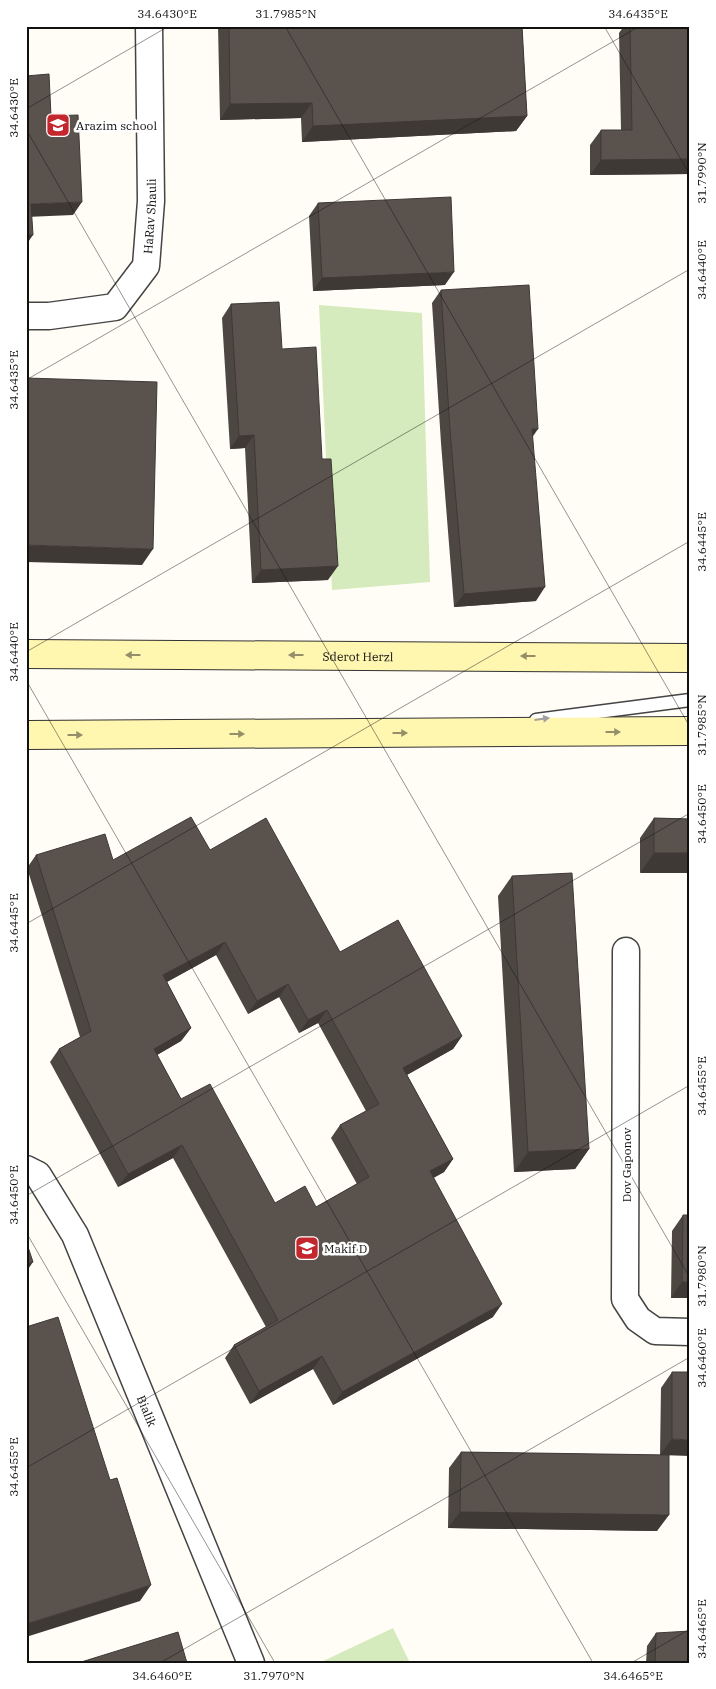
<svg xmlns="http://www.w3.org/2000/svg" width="716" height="1689" font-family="'IBM Plex Serif',serif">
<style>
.green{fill:#d5ebbd}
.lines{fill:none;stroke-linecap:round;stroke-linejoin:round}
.service-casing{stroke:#444;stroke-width:15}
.minor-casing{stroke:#444;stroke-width:29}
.secondary-casing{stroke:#333;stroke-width:30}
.service{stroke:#fff;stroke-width:12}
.minor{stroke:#fff;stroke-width:26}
.secondary{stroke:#fff6b0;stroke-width:28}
.wall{fill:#4d4742;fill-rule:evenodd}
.shaded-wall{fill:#3f3936}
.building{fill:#5a524d;stroke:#3f3936;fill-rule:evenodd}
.oneway{fill:#948f68}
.oneway2{fill:#a0a0a0}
.ticks{fill:none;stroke:#111;stroke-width:1;stroke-opacity:0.45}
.labels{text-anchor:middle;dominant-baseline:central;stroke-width:5;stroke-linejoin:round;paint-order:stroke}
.poi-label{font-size:12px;fill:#111;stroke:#fff;text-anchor:start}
.street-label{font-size:12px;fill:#111;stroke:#fff}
.neatline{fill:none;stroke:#111;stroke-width:2}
.ticks-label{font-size:12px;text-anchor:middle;fill:#111}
</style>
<rect width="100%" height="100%" fill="#fffdf5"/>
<path class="green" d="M319,305L422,313L430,582L332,590Z
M393,1628L410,1663H319Z"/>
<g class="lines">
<g class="service-casing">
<path id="service" d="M536,720L690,700"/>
</g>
<g class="minor-casing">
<g id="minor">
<path id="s1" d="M26,316H49L115,307L146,266L151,201L149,26"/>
<path d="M626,951L625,1299L638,1319L655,1331L690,1332"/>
<path id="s2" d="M26,1169L38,1175L75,1235L251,1663"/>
</g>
</g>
<g class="secondary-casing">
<g id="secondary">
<path id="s3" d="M26,654L690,658"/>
<path d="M26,735L690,731"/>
</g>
</g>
<use href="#service" class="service"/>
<use href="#minor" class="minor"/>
<use href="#secondary" class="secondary"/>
</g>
<path class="wall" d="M218,26H522L527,116L516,131L302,142L301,118L220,120Z
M624,26H690V174L590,175V145L601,130H621L619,33Z
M318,203L445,285L313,291L309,216Z
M441,290L536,601L454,607L441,443L432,303Z
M231,304L282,349L322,459L328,580L252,583L245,448L230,449L222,318Z
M654,818L690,819L640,873V838Z
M210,850L340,952L462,1036L453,1049L407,1075L453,1159L444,1172L433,1178L493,1317L333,1405L313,1369L250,1404L225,1358L234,1345L266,1327L173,1158L118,1187L50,1062L59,1049L80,1037L27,868L36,855L113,860ZM216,955L248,1014L279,997L299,1033L318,1023L366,1111L340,1125L331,1138L357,1184L316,1207L275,1203L181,1099L157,1055L181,1041L191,1028L167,982Z
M512,876L589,1149L575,1169L514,1172L498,896Z
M683,1215L690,1298H671L672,1231Z
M672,1372H690L669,1456L657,1531L448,1528L449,1468L461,1452L660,1455L661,1388Z
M656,1633L690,1663H646L647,1646Z"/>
<path class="shaded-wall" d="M312,103L301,118L220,120L230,104Z
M527,116L516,131L302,142L313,126Z
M690,159V174L590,175L601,160Z
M82,202L73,215L26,217L31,204Z
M26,235H33L26,245Z
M454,272L445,285L313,291L322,278Z
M532,429H538L529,442Z
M254,435L245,448L230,449L239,436Z
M26,545L153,549L142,565L26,562Z
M338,566L328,580L252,583L261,570Z
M545,587L536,601L454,607L464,594Z
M654,853H690V873H640Z
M225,942L216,955L154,989L163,975Z
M288,984L279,997L248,1014L257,1001Z
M327,1010L318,1023L299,1033L308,1020Z
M191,1028L181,1041L145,1062L154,1049Z
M462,1036L453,1049L394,1082L403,1068Z
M182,1145L173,1158L118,1187L128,1174Z
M589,1149L575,1169L514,1172L528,1152Z
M453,1159L444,1172L421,1185L430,1171Z
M33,1262L26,1272V1264Z
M682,1282H690V1298H671Z
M502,1304L493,1317L333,1405L342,1392Z
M322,1356L313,1369L250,1404L259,1391Z
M672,1439L690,1440V1456L660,1455Z
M460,1512L669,1515L657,1531L448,1528Z
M151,1585L140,1601L26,1637V1624Z"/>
<path class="building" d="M229,26H522L527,116L313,126L312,103L230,104Z
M630,26H690V159L601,160V130H632Z
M49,74L51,116L78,115L82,202L31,204L33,235H26V76Z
M451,197L454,272L322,278L318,203Z
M529,285L538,429H532L545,587L464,594L450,430L441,290Z
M279,302L282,349L316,347L322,459H331L338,566L261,570L254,435L239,436L231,304Z
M26,378L157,382L153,549L26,545Z
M191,817L210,850L266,818L340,952L398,920L462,1036L403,1068L453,1159L430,1171L502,1304L342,1392L322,1356L259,1391L234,1345L278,1320L182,1145L128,1174L59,1049L91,1031L36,855L105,834L113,860ZM225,942L257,1001L288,984L308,1020L327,1010L379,1104L340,1125L369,1177L316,1207L305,1186L275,1203L210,1084L181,1099L154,1049L191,1028L163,975Z
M654,818L690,819V853H654Z
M572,873L589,1149L528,1152L512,876Z
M683,1215H690V1282H682Z
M26,1241L33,1262L26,1264Z
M58,1317L110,1480L117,1478L151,1585L26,1624V1327Z
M672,1372H690V1440L672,1439Z
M461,1452L669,1455V1515L460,1512Z
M690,1631V1663H655L656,1633Z
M178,1632L187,1663H78Z"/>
<defs><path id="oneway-solid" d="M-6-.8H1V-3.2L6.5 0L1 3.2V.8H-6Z" transform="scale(1.25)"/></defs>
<g class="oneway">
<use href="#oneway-solid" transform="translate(133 655) rotate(-180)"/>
<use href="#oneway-solid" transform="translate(296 655) rotate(-180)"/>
<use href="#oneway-solid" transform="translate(528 656) rotate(-180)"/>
<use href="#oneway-solid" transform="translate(613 732)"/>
<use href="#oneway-solid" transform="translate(400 733)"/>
<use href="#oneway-solid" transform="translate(237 734)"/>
<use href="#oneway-solid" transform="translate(75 735)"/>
</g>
<use class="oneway2" href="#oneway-solid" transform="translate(542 719) rotate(-8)"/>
<path class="ticks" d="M285,26L690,727M604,26L690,175M26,109L169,26M26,129L690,1278M26,380L640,26M26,652L690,269M26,680L593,1663M26,924L690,541M26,1196L690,813M26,1232L275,1663M26,1468L690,1085M160,1663L690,1357M631,1663L690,1629"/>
<defs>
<g id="school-square" transform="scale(1.25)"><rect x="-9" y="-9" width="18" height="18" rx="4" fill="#c4262e" stroke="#fff"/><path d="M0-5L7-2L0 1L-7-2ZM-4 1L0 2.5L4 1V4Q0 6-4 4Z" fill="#fff"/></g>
</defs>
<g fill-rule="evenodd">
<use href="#school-square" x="58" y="125"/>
<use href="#school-square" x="307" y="1248"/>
</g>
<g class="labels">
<g class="poi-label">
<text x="76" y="125">Arazim school</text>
<text x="324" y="1248">Makif D</text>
</g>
<g class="street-label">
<text stroke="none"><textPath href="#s1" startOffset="191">HaRav Shauli</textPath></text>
<text stroke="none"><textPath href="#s3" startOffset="332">Sderot Herzl</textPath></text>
<text transform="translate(626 1165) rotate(-90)">Dov Gaponov</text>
<text stroke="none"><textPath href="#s2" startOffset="274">Bialik</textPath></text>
</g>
</g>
<rect width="716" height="1689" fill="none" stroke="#ffffff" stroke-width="55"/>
<rect x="28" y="28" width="660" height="1634" class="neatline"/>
<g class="ticks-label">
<text x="167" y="18">34.6430°E</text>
<text x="286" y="18">31.7985°N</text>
<text x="638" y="18">34.6435°E</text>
<text transform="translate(14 108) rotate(-90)" y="4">34.6430°E</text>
<text transform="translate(702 173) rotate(-90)" y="4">31.7990°N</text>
<text transform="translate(702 270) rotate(-90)" y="4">34.6440°E</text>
<text transform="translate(14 380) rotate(-90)" y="4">34.6435°E</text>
<text transform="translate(702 542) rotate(-90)" y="4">34.6445°E</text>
<text transform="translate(14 652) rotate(-90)" y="4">34.6440°E</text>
<text transform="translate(702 725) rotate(-90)" y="4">31.7985°N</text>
<text transform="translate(702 814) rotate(-90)" y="4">34.6450°E</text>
<text transform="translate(14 923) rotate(-90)" y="4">34.6445°E</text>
<text transform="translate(702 1086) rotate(-90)" y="4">34.6455°E</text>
<text transform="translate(14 1195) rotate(-90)" y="4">34.6450°E</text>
<text transform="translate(702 1276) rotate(-90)" y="4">31.7980°N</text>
<text transform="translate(702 1358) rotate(-90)" y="4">34.6460°E</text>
<text transform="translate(14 1467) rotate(-90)" y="4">34.6455°E</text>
<text transform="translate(702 1629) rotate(-90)" y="4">34.6465°E</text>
<text x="162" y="1680">34.6460°E</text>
<text x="274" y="1680">31.7970°N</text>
<text x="633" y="1680">34.6465°E</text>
</g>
</svg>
